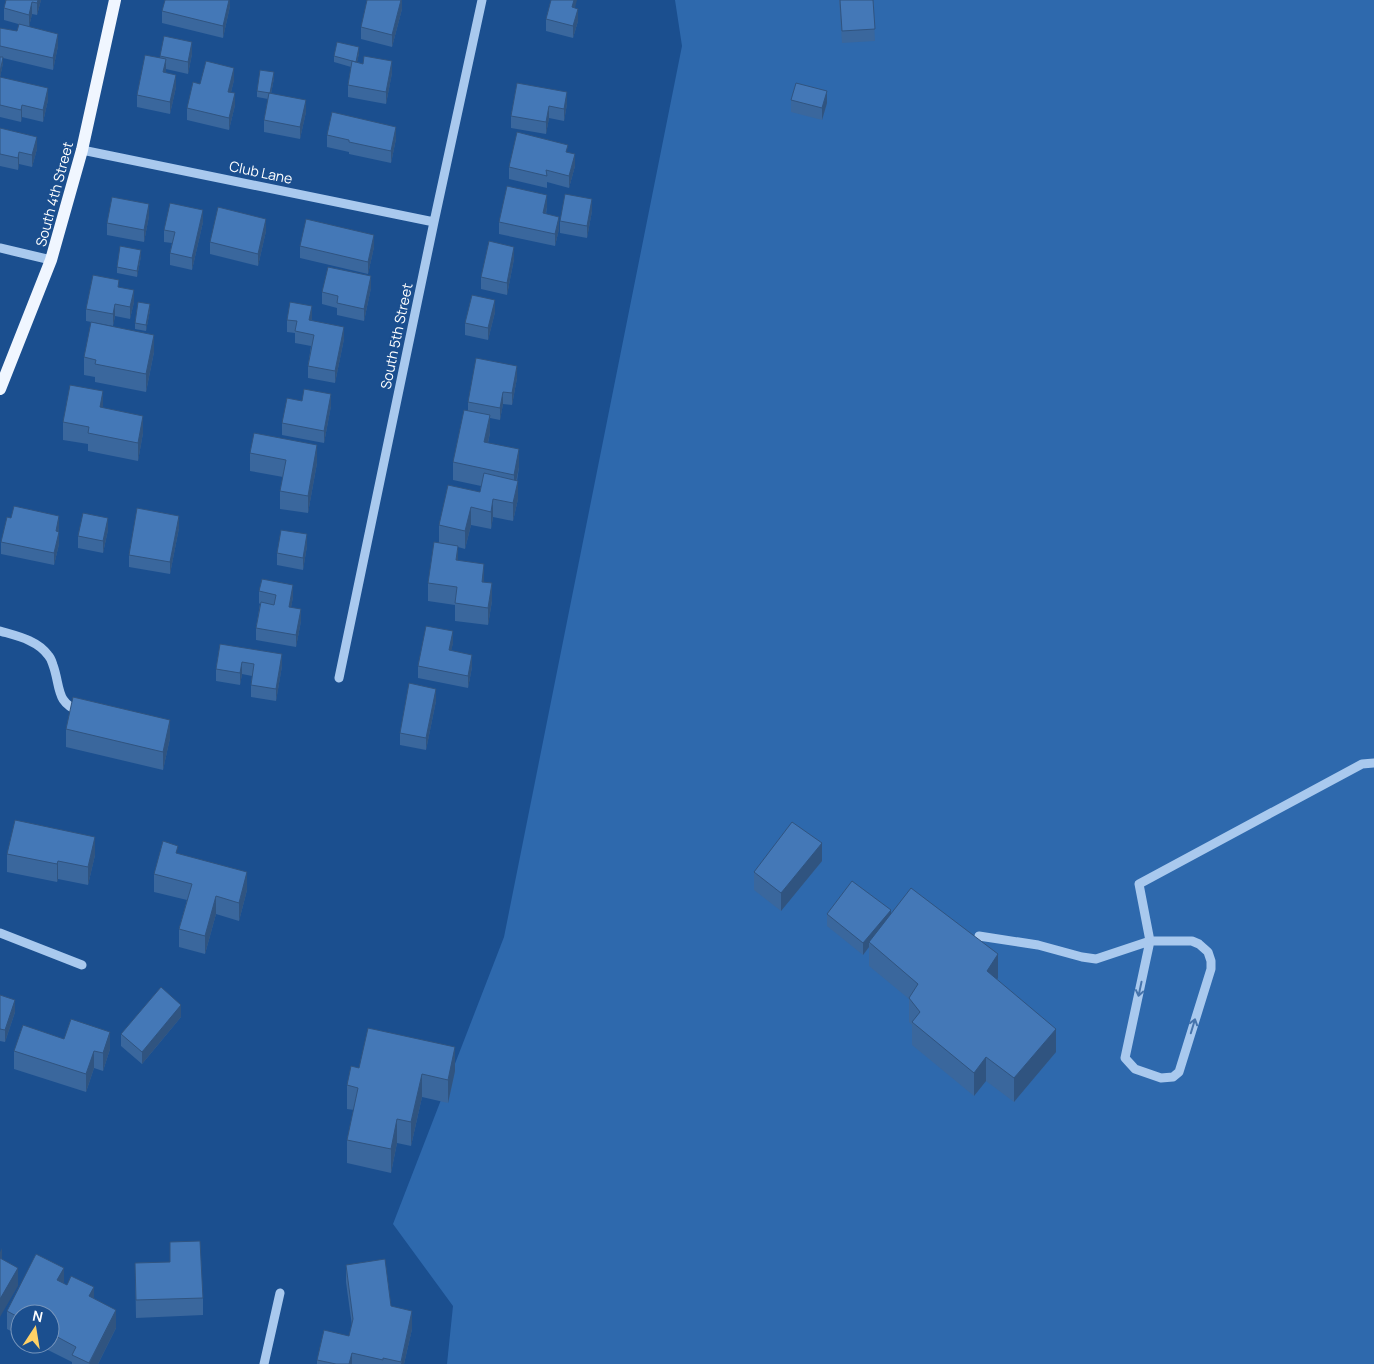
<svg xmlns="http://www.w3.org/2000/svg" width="1374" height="1364" font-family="Manrope,sans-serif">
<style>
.green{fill:#2e69ad}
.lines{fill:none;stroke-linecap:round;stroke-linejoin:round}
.minor{stroke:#a9c9ee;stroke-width:9}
.major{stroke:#f0f6ff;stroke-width:12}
.wall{fill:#3a679d}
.shaded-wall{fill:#305480}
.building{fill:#4478b7;stroke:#305480}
.oneway{stroke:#4674ac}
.labels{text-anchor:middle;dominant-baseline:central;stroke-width:4;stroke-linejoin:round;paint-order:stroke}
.street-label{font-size:14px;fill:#fff;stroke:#1b4f8f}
</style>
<rect width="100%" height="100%" fill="#1b4f8f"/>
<path class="green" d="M675,0H1374V1364H447L453,1306L393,1224L504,937L682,46Z"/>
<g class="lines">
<path class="minor" d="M82,150L434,222
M0,248L51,260
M0,631C17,636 37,640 48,655C51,658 52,662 53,665C61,687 55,703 81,712
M339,678L434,222L482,0
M0,933L82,965
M979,936L1038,945L1082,957L1096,959L1150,941H1192L1199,944L1208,952L1211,961V969L1179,1072L1173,1077L1161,1078L1135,1069L1125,1058L1150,941L1139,884L1362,764L1374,763
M264,1364L280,1293"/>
<path class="major" d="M0,389L51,260L82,150L115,0"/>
</g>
<path class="wall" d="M6,0H41L37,15L32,14L29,27L4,20V8Z
M230,0V6L223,38L162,23V11Z
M402,0V9L392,47L361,39V27Z
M839,0H873L875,41L842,43Z
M575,8L578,21L573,38L546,31V19Z
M0,28L58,46L53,70L3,58V63L0,77L48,100L43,122L22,117L21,122L0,117Z
M359,53L357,62L392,73L386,104L348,97V85L351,67L334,62V56Z
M192,54L188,74L166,69L165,73L176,87L170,114L137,107V95L160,58V56Z
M274,78L271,94L306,112L300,139L264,132V120L268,99L257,97V91Z
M234,80L231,92L235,105L229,130L187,120V108L200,84Z
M517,83L567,104L564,121L549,118L546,134L511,128V116Z
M791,100L827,103L822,120L791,112Z
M0,128L37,149L32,167L19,164L18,170L0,166Z
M327,135L396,139L391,163L349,154V152L327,147Z
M568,153L575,166L569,188L547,182V188L509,179V167Z
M547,207L546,214L559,229L555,246L499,234V222Z
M592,211L587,238L560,233V221Z
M149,216L144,242L107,235V223Z
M203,222L192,270L170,265V253L172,243L164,242V230Z
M266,231L258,266L210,254V242Z
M300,246L374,247L368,274L300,258Z
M141,256L137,277L117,273V267Z
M514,259L507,295L481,289V277Z
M119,287L134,302L130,319L115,316L113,326L86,321V309Z
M371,288L364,321L337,315V308L322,304V292Z
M150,310L146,331L135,329V323Z
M495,312L488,340L465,335V323Z
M312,318L311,321L344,339L335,383L308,378V366L311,346L295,343V333L287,332V320Z
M154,352L146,392L95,382V377L84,375V357Z
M517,378L512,405L503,404L500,420L490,418V433L488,443L519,467L517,481L518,499L513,521L493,517L491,529L471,525L465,549L458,547V561L484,582L492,601L488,625L455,621V605L428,601V583L439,543V525L480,492L481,486L453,480V462L468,411V402Z
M331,406L324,443L282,435V423Z
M103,408L143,433L138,461L88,451V444L63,440V422Z
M250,453L317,463L308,513L280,509V491L283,477L250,471Z
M59,528L58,532L59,544L54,565L1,554V542Z
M179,528L170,574L129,567V555Z
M108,530L103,553L78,548V536Z
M307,546L303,570L277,565V553Z
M259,591L293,597L291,607L301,621L296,647L256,640V628L260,604L259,603Z
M453,643L451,650L472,667L468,688L418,678V666Z
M220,644L282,666L276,701L251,697V685L252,676L242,674L240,685L216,681V669Z
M436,701L426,750L400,745V733Z
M66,729L170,738L163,770L66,747Z
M7,854L95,855L88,885L58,879L57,882L7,872Z
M178,854L247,890L239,921L216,914L205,954L179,947V929L187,900L154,892V874Z
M822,861L781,911L754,890V872Z
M827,914H891L998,978L997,979L1056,1052L1014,1102L986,1081L974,1096L912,1045V1025L909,1022V999L869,966V947L863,955L827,926Z
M0,995L15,1012L5,1042L0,1041Z
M181,1017L142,1064L121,1046V1034Z
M64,1039L110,1049L103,1071L94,1068L86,1092L14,1069V1051Z
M359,1068L455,1071L448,1103L422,1097L411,1146L397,1143L391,1173L347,1163V1140L354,1110L347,1109V1085Z
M170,1242L203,1298V1315L136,1318L135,1263L170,1262Z
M346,1265L391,1306L412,1329L404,1364H317V1360L349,1336L352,1326L346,1282Z
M64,1284L94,1299L116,1328L98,1364H72V1362L36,1344H50V1314H20V1336L7,1329V1311Z"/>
<path class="shaded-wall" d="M38,0H41L37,15V3Z
M229,0H230V6L223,38V26Z
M401,0H402V9L392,47V35Z
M574,0H577L572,19V7Z
M32,2V14L29,27V15Z
M578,9V21L573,38V26Z
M58,34V46L53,70V58Z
M192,42V54L188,74V62Z
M359,47V53L356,68V62Z
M3,57V63L0,78V72Z
M166,59V71L163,84V72Z
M392,61V73L386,104V92Z
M234,68V80L228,104V92Z
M274,72V78L270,99V93Z
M176,75V87L170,114V102Z
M48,88V100L43,122V110Z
M827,91V103L822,120V108Z
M567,92V104L564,121V109Z
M235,93V105L229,130V118Z
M306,100V112L300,139V127Z
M22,105V117L21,122V110Z
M549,106V118L546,134V122Z
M396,127V139L391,163V151Z
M37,137V149L32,167V155Z
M19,152V164L18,170V158Z
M575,154V166L569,188V176Z
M547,195V207L543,225V213Z
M592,199V211L587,238V226Z
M149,204V216L144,242V230Z
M203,210V222L192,270V258Z
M559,217V229L555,246V234Z
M266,219V231L258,266V254Z
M374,235V247L368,274V262Z
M514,247V259L507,295V283Z
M141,250V256L137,277V271Z
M371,276V288L364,321V309Z
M134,290V302L130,319V307Z
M495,300V312L488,340V328Z
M115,304V316L113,326V314Z
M150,304V310L146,331V325Z
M312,306V318L309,332V320Z
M344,327V339L335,383V371Z
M154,335V352L146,392V374Z
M517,366V378L512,405V393Z
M103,391V409L100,407Z
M503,392V404L500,420V408Z
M331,394V406L324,443V431Z
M490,415V433L484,460V442Z
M143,416V433L138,461V443Z
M317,445V463L308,513V496Z
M519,449V467L514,492V475Z
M518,481V499L513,521V503Z
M493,499V517L491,529V512Z
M471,507V525L465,549V531Z
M59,516V528L56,543V531Z
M179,516V528L170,574V562Z
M108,518V530L103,553V541Z
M59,532V544L54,565V553Z
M307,534V546L303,570V558Z
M458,546V563L456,560Z
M484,564V582H482Z
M492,583V601L488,625V608Z
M293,585V597L289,619V607Z
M301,609V621L296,647V635Z
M453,631V643L449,662V650Z
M282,654V666L276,701V689Z
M472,655V667L468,688V676Z
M242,662V674L240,685V673Z
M436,689V701L426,750V738Z
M170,720V738L163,770V752Z
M95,837V855L88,885V867Z
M822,843V861L781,911V893Z
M58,861V879L57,882V864Z
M247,872V890L239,921V903Z
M216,896V914L205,954V936Z
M891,910V922L869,942V947L863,955V943Z
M998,954V978L987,994V971Z
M15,1000V1012L5,1042V1030Z
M181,1005V1017L142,1064V1052Z
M1056,1029V1052L1014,1102V1078Z
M110,1032V1049L103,1071V1053Z
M455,1047V1071L448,1103V1080Z
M94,1051V1068L86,1092V1074Z
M986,1057V1081L974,1096V1073Z
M422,1074V1097L411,1146V1122Z
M397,1119V1143L391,1173V1149Z
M2,1248V1266L0,1270V1252Z
M18,1268V1286L0,1317V1299Z
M64,1268V1286L57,1280Z
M94,1287V1305L89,1296Z
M116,1310V1328L98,1364H89Z
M412,1311V1329L404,1364H401Z
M352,1353V1364H349Z"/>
<path class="building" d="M6,0H38L37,3L32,2L29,15L4,8Z
M165,0H229L223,26L162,11Z
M367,0H401L392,35L361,27Z
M551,0H574L572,7L578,9L573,26L546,19Z
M840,0H873L875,29L842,31Z
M19,24L58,34L53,58L0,46V28L17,31Z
M164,36L192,42L188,62L160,56Z
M337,42L359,47L356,62L334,56Z
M145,55L166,59L163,72L176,75L170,102L137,95Z
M364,56L392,61L386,92L348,85L352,61L363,64Z
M0,57H3L0,72Z
M206,61L234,68L228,92L235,93L229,118L187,108L193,82L200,84Z
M260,70L274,72L270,93L257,91Z
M0,77L48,88L43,110L22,105L21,110L0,105Z
M517,83L567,92L564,109L549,106L546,122L511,116Z
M796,83L827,91L822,108L791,100Z
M269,93L306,100L300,127L264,120Z
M332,112L396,127L391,151L349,142V140L327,135Z
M0,128L37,137L32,155L19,152L18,158L0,154Z
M517,132L568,145L566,152L575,154L569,176L546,170L547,176L509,167Z
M507,186L547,195L543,213L559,217L555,234L499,222Z
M565,194L592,199L587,226L560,221Z
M112,197L149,204L144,230L107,223Z
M170,203L203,210L192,258L170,253L175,232L164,230Z
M218,207L266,219L258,254L210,242Z
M306,219L374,235L368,262L300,246Z
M489,241L514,247L507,283L481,277Z
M120,246L141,250L137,271L117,267Z
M328,267L371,276L364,309L337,303L338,296L322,292Z
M93,275L119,280L118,287L134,290L130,307L115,304L113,314L86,309Z
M472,295L495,300L488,328L465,323Z
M138,302L150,304L146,325L135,323Z
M290,302L312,306L309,320L344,327L335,371L308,366L314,335L295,331L297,321L287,320Z
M91,322L154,335L146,374L95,364L96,360L84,357Z
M476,358L517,366L512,393L503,392L500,408L468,402Z
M70,385L103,391L100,407L143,416L138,443L88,433L89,427L63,422Z
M304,389L331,394L324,431L282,423L287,398L302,401Z
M464,410L490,415L484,442L519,449L514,475L453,462Z
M254,433L317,445L308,496L280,491L286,460L250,453Z
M484,473L518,481L513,503L493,499L491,512L471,507L465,531L439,525L448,485L480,492Z
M14,506L59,516L56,531L59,532L54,553L1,542L7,517L11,518Z
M137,508L179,516L170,562L129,555Z
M83,513L108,518L103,541L78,536Z
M281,530L307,534L303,558L277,553Z
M434,542L458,546L456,560L484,564L482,582L492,583L488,608L455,603L457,587L428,583Z
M262,579L293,585L289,607L301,609L296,635L256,628L261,602L274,605L276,595L259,591Z
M426,626L453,631L449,650L472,655L468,676L418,666Z
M220,644L282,654L276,689L251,685L254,664L242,662L240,673L216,669Z
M409,683L436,689L426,738L400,733Z
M73,697L170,720L163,752L66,729Z
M15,820L95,837L88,867L58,861L57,864L7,854Z
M792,822L822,843L781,893L754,872Z
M163,841L178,846L176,853L247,872L239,903L216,896L205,936L179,929L192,884L154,874Z
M852,881L891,910L863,943L827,914Z
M911,888L998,954L987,971L1056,1029L1014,1078L986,1057L974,1073L912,1022L920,1012L909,998L918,984L869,942Z
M161,987L181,1005L142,1052L121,1034Z
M0,995L15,1000L5,1030L0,1029Z
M71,1019L110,1032L103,1053L94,1051L86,1074L14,1051L23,1025L64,1039Z
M368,1028L455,1047L448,1080L422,1074L411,1122L397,1119L391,1149L347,1140L358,1088L347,1085L351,1066L359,1068Z
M200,1241L203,1298L136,1300L135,1263L170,1262V1242Z
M36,1254L64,1268L57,1280L67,1285L71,1276L94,1287L89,1296L116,1310L89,1363L72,1355L76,1347L50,1333V1314H20V1318L7,1311Z
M0,1258L18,1268L0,1299Z
M385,1259L391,1306L412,1311L401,1362L383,1358V1360L352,1353L349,1364H336L317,1360L324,1330L349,1336L353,1319L346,1265Z"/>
<defs><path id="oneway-shaft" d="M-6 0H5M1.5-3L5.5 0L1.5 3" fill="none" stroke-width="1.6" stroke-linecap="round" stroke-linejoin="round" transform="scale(1.25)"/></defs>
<g class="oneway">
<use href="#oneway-shaft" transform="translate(1140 989) rotate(102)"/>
<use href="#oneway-shaft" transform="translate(1193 1026) rotate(-73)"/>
</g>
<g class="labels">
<g class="street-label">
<text transform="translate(261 172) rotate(12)">Club Lane</text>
<text transform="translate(54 194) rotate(-75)">South 4th Street</text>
<text transform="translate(396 336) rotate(-78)">South 5th Street</text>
</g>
</g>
<g transform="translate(35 1329) rotate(12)"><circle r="24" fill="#1b4f8f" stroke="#7695bc"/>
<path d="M0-4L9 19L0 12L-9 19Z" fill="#ffd166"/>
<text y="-8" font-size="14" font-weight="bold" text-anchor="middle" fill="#ffffff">N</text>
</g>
</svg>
